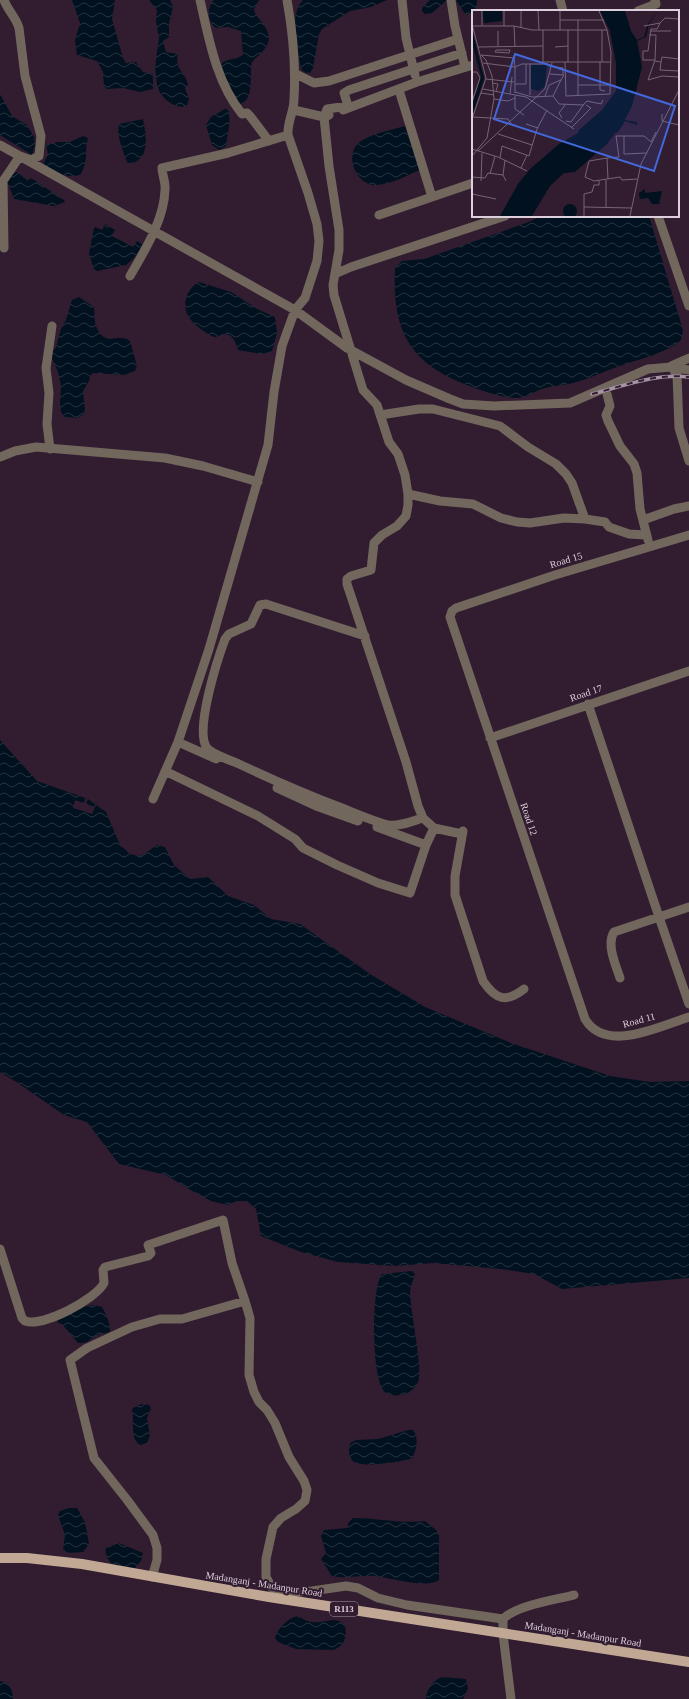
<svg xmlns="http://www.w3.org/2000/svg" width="689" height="1699" font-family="'Times New Roman',serif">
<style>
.water{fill:url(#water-waves)}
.pier{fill:#321c30}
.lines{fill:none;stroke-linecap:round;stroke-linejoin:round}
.minor{stroke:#72675d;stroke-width:9}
.major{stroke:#c1a894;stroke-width:10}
.rail-casing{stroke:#a494a3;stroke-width:3.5}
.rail{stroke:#321c30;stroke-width:2;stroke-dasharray:6;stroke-linecap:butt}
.labels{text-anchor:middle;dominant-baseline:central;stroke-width:4;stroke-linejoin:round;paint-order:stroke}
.shield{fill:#321c30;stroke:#aa99a8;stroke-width:1}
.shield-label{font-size:9px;font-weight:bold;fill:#ddcfdc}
.street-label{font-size:10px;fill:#ddcfdc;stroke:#321c30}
.inset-road{fill:none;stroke:#766475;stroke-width:1}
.view{fill:#4368d9;fill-opacity:0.15;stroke:#4368d9;stroke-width:2}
.inset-edge{fill:none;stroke:#ddcfdc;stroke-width:2}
</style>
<defs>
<pattern id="water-waves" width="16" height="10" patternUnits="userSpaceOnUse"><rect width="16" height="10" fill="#011120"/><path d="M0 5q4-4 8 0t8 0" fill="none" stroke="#263340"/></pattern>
</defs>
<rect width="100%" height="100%" fill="#321c30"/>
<path class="water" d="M72,0H115L112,19L123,58L126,63L136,62L143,72L153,74V89L140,92L123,88L107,89L104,86L103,72L97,61L77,55L75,40L80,23Z
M149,0H170L173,7L169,24V37L163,41L166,52L178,54C174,71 186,71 188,85L185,88L189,99L187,105L182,107L174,105L166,100L160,93L157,85L155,67L159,38L156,21L157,10Z
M214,0H259L254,9C255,16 260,19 264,25C276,44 263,50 252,62C249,74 255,100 240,104C230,96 221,75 222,63C229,58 236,60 243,55L241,31L228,27L216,28C208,22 206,8 214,0Z
M303,0H387L371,7L350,11L322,29L319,34L313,68L310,73H306L302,70L300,64C297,45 289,14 303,0Z
M430,0H447L432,13L425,14L422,11V8Z
M456,0H477C477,8 474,16 465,14Z
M0,94L12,116L27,125L34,137L35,145L32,155L0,135Z
M225,109L228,110C232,122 227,134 226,146L219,150L212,145L206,125L211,117Z
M143,119C146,135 151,158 131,164L127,162C123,151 116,135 119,124Z
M405,126L420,170C407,175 391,185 376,185C355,185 343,153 361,141C374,133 391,130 405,126Z
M83,136L88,138C84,153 89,158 81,174C68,180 54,171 43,165L48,154L46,145L58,142H70Z
M17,172L28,181L30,178L34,180L64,200L65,202L54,206L14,199L7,181L11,175Z
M542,216H649L683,330L681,340C663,355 638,359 617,367C605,371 593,377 580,381C568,385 554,385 542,389C533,392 526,398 516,398C499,397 483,391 467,385C408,363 392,329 395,268L402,261L424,259L526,223Z
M105,224L115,230L112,236L133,247L137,241L143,245L133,259L126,265L97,271L94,269L89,254L94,228L95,227L102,230Z
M199,282L231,292L257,309L275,317L277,332L272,351L262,354L238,350C236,343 233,333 223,334C219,335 218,337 214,337C197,328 178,315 188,293C191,289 194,284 199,282Z
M79,297L94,307C95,313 94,320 96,326C105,349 118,332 130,341L137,366L135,371L124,375L93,373L90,376L89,381L83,391L85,409L84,414L77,418L65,417L61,412L60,404L61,386L58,372L52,358L53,351L56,347L61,329L66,320L72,300Z
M0,740L37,781L88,799L106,812L120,845L130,854L141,856L157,845L165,847L174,865L190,879L208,877L228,896L254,905L271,919L300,924L370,974L425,1007L511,1043L610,1076L650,1082L689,1081V1278L562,1289L534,1274L501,1269L433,1263L394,1266L338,1262L301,1252L261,1236L256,1209L247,1201H237L227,1205L211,1201L194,1192L166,1175L119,1164L87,1122L64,1115L18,1083L0,1072Z
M412,1271L415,1274C413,1281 410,1287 410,1294C412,1318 417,1340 419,1364C419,1369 420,1377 418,1382C417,1386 412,1390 408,1393C401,1396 391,1397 385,1392C371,1381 371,1287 382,1274Z
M95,1305L102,1307C106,1314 111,1325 110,1332L97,1335L85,1343H78L62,1324L58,1323V1318L82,1307Z
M142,1404L149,1405L151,1408L147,1418L150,1436L147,1443L140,1445C129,1438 135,1421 132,1410L133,1408Z
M408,1430H413C419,1438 417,1449 412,1458C403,1462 366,1467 356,1463C349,1460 348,1450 350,1443L356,1440L378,1439Z
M69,1508H77L85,1522L89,1544L83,1552L68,1553L63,1549L65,1535L58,1515L60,1511Z
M353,1518C378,1518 401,1524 425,1521L436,1530L439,1535V1580C427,1589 391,1578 375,1576C360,1575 346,1579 332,1576L321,1559L326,1553L321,1536L324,1530L347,1528L349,1522Z
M119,1543L143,1553L141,1561L133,1570C120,1569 103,1563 106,1548Z
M297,1616C302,1618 307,1622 312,1622C325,1624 335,1615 345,1625C347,1636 345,1646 333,1650L296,1649L278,1642L275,1638C278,1628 287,1619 297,1616Z
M442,1677L466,1679L468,1689L463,1699H426C426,1690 433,1680 442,1677Z
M0,1681C9,1682 13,1690 13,1699H0Z"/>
<path class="pier" d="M85,798L88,799L86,804L95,807L92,814L73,808L75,800L84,803Z"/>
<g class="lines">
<path class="minor" d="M200,0C209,39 216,82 242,114L247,113L250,116L269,141
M402,0L406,38L415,75
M451,0L455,26L465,67
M560,0L563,11
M638,11L656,4L655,0
M462,53L349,90L344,93L348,106L327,109L324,117L329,166L339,230V250L333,285L334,295L363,390L377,405L389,442L398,454L405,475L408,494V505L406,516L397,526L382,535L374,543L371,570L351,576L347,579V584L406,762L418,806L423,818L434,828L462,834
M296,74L314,83L329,81L458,39
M399,90L432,197L473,183
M294,110L324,117L329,115
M343,110L417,82L473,65
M0,145L295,310L347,348L406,380L450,399L463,404L494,406L570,403L648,369L671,367L689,370
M379,215L432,197
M658,216L689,306
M4,248L3,181L20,156L31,160L39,156L41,136L25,76L19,28C16,17 8,11 4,0
M335,274L351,267L505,216
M130,276C145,250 164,220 165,190C166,182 162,175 162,168L228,153L288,135
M689,358L671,366L677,375L679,428L689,461
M607,394L610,406L606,415L608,421L620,446L634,464L637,473L640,509L648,540
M380,415L419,409H433L500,426L528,447L556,464L566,474L572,483L585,519L605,522L609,527L629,534L646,535
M50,449L47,424L49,393L46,368L52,326
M0,457L15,451L36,447L165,458L203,466L258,482
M408,494L440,501L473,504L501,518L517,522L530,523L564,518L585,519
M643,520L674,509L689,506
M689,535L555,575L456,608L452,611L450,617L585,1019C606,1054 660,1026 689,1017
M365,636L266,604L260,605L251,624L229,634L225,639C218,658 194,731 207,748C213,755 230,760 239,764C273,780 307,795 342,808C357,814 372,821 388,825C400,827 412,821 423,818
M588,704L659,917L689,907
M490,738L689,671
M178,742L216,759
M165,771L258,816L295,839L303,848L337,865L378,883L410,893L426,845
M277,788L316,806L358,821
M153,799L178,742L209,649L268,445L274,392L282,346L295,310L305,298L317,261L319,241L317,224L308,193L288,135C287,122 294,112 294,99C296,65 293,33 287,0
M377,827L426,845L434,828
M463,831L455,876V895L483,981C496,1000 506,1003 524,989
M620,978C616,966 606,944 614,932L659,917L689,1004
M0,1249L22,1318L25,1321C43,1327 95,1300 104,1283L103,1270L105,1267L148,1256L151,1253L148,1245L223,1220L232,1263L245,1301
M152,1577L157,1560V1548L153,1535L128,1501L94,1458L70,1360L87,1348L132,1327L160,1319H182L245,1301L250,1318L249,1375L254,1392L259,1402L267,1410L275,1423L289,1457L304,1481L307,1490L305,1501L296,1509L281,1518L273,1527L266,1559V1577L272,1588L283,1593L312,1591L346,1586L358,1588L378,1598L407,1605L503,1619
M511,1699L503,1634V1619C517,1605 555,1600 574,1595"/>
<path class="major" d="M0,1558H27L82,1564L269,1597L689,1662"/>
<g class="rail-casing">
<path id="rail" d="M592,394C624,386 655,373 689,377"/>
</g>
<use href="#rail" class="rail"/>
</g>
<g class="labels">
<rect class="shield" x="330" y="1602" width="28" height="14" rx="3"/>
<g class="shield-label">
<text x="344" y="1609">R113</text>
</g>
<g class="street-label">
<text transform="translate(566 560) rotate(-17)">Road 15</text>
<text transform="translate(586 693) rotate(-19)">Road 17</text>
<text transform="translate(529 819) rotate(71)">Road 12</text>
<text transform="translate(639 1020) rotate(-15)">Road 11</text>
<text transform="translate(264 1584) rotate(9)">Madanganj - Madanpur Road</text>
<text transform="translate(583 1634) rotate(9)">Madanganj - Madanpur Road</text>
</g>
</g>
<g transform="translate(472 10)">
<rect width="207" height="207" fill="#321c30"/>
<path d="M10,1H30V11L12,13ZM128,1H153L159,21L165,30L172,27L176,14L186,1L177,14L174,27L165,31L170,57L160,96L153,110L165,112V115L153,111L146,122L143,123L135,134L103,162L92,163L78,176L60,206H28L46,174L58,159L87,134L106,123L107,120L130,100L144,81V53L138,21ZM0,19L12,69L0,106V96L9,66L0,32ZM59,55H75L73,76L67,81L59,79ZM173,179V183L190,181L187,194H180L176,188L168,189L167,183ZM91 201a7 7 0 1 1 14 0a7 7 0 1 1-14 0Z" fill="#011120"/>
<path class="inset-road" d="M10,1V16M32,1V16M49,1V18M66,1L67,20M88,10H132M106,10V86M0,14L14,68L0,109M0,16H42L60,20H135M42,16L43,37M172,16L188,13L193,8L207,9M71,20V52H139M88,20V1M96,20V52M26,21V36M178,21H199M177,25H184L183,50M6,37L71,36M83,37L96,36M24,40L23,42L37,43L38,40M24,40H38M9,45L42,48L43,57L50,54H76M183,51L189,52L188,60L207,61M93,52L94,86L138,84L139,42L135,20L127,1M130,52V20M189,52L190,47L207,49M11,53L43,57M77,56L91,58V65M0,62H5L8,68L0,92M78,64L91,65M14,69L42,72M176,70L183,50H171V41H176L179,19H185L188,13M176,70L190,66L207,67M21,73L26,74L24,81M43,74H54V54M106,75H128V52M11,79L54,87L102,119M133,81L128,80V75H139M43,82L60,87L81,86L87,94L111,95L115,91M9,83L22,85M43,83V57M38,84L40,67M58,85V54M43,86V99L52,105M73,86L77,75L89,70L92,65M81,86L89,70M22,89L36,91L43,88M115,91L129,94L131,90M190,104V111L207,115M1,107L36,109L39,114L45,116M90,108L87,103L93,95M94,111L99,112L112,94M54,114L66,118M100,117L119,98L114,95M26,124L60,135M0,139L26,147L55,161M6,141L73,79L80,53M175,143L152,144V126H172L179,132L184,122M0,146L15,128L22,89L20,66L14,50L9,45M28,148L30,136L57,146L65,119L75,100M135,148L117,151L113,167L122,171L148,167L150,170L165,169M33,150L31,165L34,171M49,158L55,145M18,164L23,146M0,167L13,168L16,163L31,165M136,169L135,148L147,147L144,126H152M134,170V197M9,171L10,143M0,184L24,189M112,197L160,198M112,206V184L120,182L122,175H127V171M158,206L169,154L207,80"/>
<path class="view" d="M43,44L203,96L182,161L22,109Z"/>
<rect width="207" height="207" class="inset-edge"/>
</g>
</svg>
